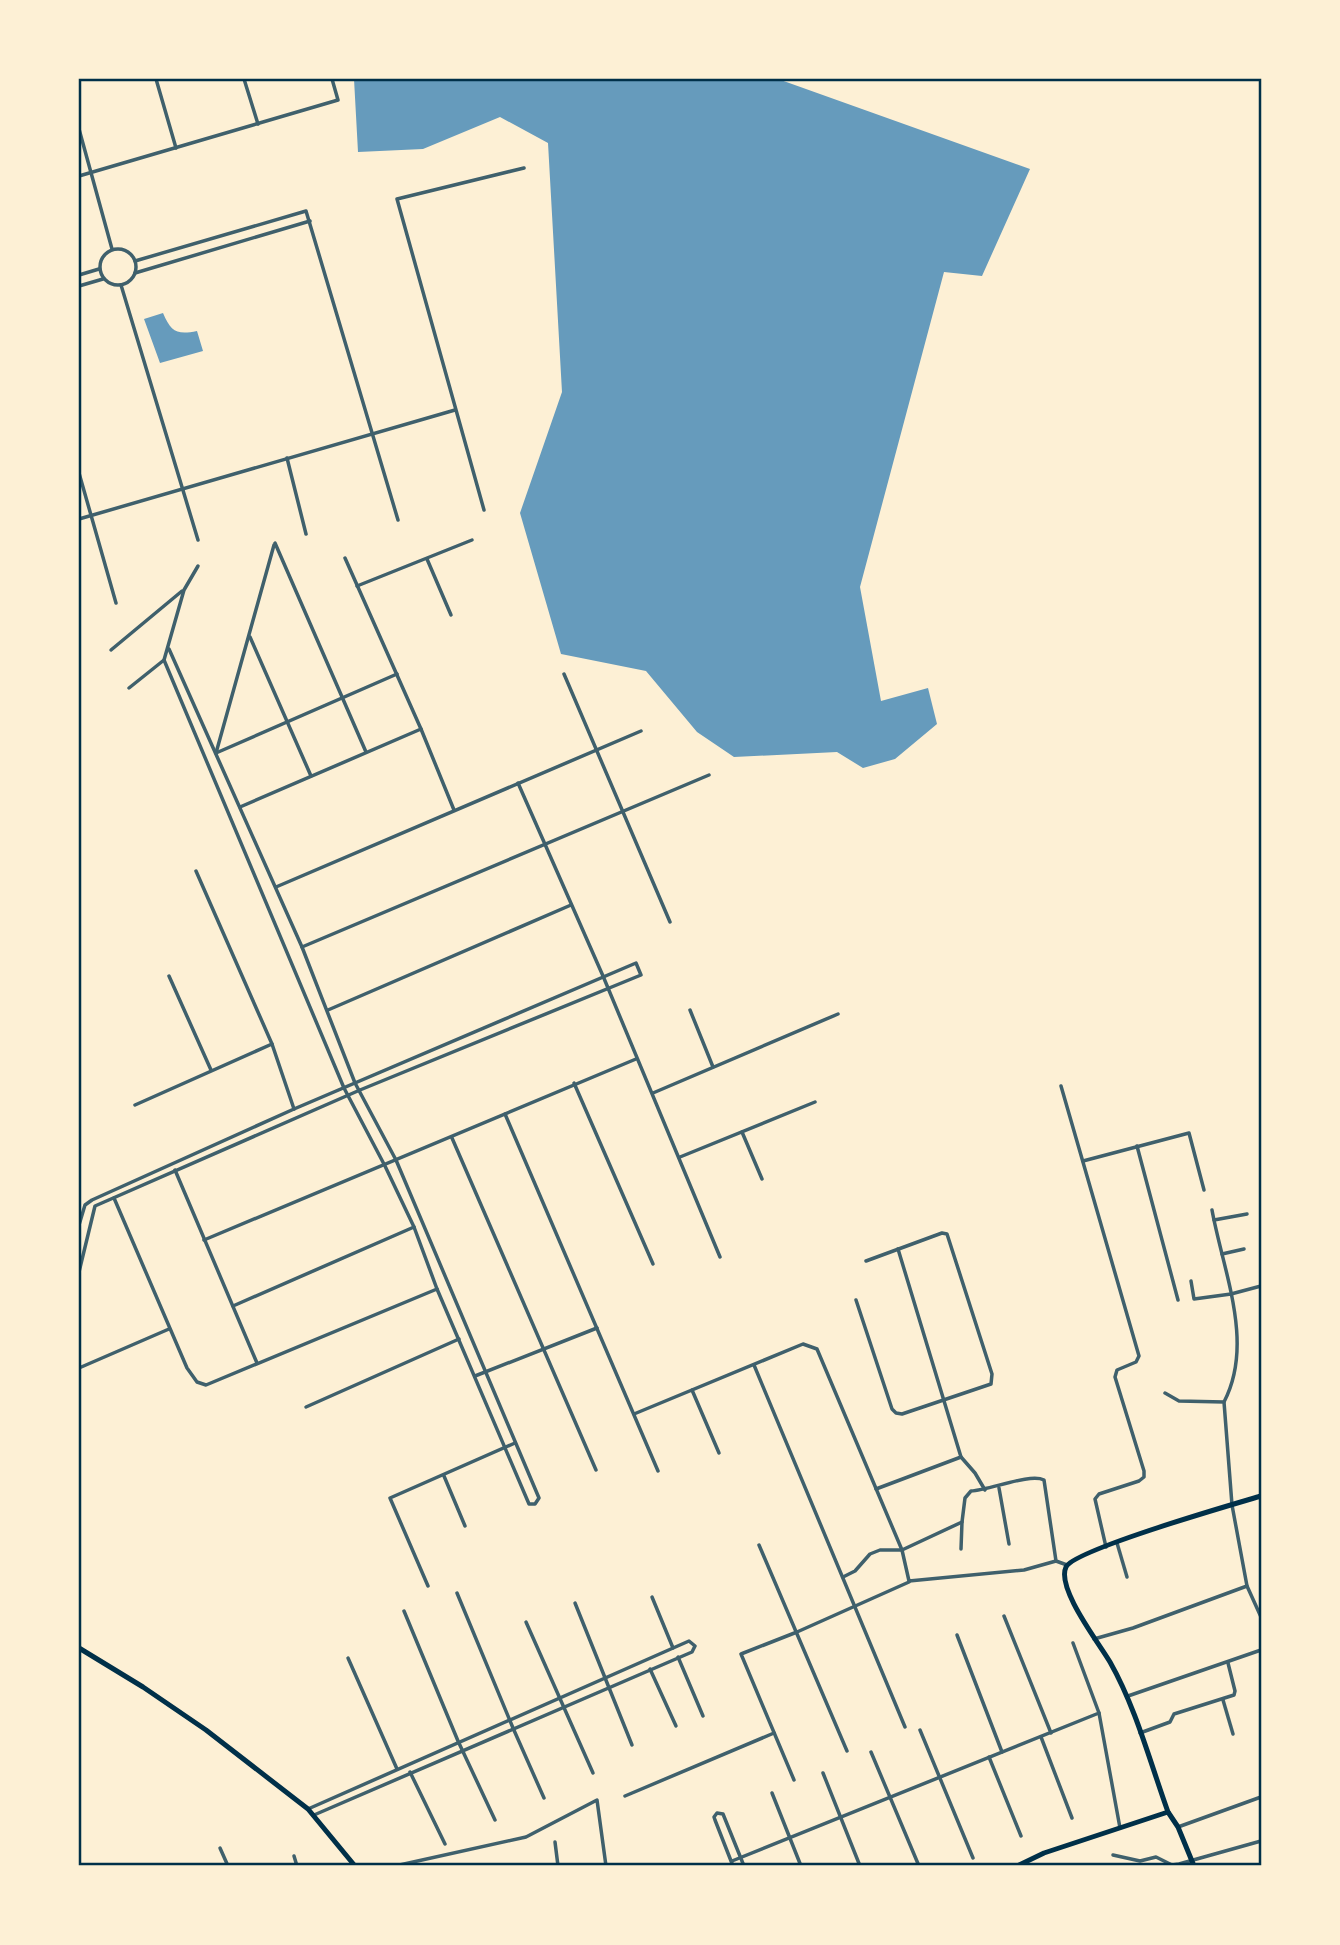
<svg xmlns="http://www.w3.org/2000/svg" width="1340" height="1945" font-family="Manrope,sans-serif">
<rect width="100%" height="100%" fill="#fdf0d5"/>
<g fill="#669bbc">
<polygon points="354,79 778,79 1030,169 982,276 944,272 860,587 881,701 928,688 937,724 895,759 863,768 837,752 734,757 697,732 646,671 561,654 520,513 562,392 548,143 500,117 423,149 358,152"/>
<path d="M163,313C171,332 177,335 197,331L203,351L160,363L144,319Z"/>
</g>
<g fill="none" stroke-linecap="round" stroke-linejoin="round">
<g stroke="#3f606c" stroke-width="3.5">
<polyline points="156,79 176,148"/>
<polyline points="244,79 258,124"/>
<polyline points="79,129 112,249"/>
<polyline points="79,176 338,100 332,79"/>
<circle cx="118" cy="267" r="18"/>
<polyline points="135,261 306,211 398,520"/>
<polyline points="135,273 310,221"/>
<polyline points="79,275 99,269"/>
<polyline points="121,285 198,540"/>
<polyline points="79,286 103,279"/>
<polyline points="287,458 306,534"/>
<polyline points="79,473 116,603"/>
<polyline points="484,510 397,199 524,168"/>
<polyline points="79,519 455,410"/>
<polyline points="275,543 366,752"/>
<polyline points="345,558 421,729 454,810"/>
<polyline points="427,559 451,615"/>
<polyline points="357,586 472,540"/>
<polyline points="250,637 311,776"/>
<polyline points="111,650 182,591"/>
<polyline points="164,660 184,590 198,566"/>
<polyline points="564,674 670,922"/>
<polyline points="129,688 164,660 344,1088 385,1166 414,1227 437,1289 529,1504 535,1504 539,1498 396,1160 355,1083 302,947 169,649"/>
<polyline points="216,753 274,545"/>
<polyline points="216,753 397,674"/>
<polyline points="518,783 603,976 720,1257"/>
<polyline points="240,807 421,729"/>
<polyline points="196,871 272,1044 294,1109"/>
<polyline points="276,887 641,731"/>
<polyline points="302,947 709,775"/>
<polyline points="169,976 211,1070"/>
<polyline points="328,1010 571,905"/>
<polyline points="690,1010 713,1067"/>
<polyline points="574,1083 653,1264"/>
<polyline points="1061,1086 1139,1356 1136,1362 1117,1370 1115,1377 1144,1471 1144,1477 1139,1481 1099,1494 1095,1499 1106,1547"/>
<polyline points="653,1093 838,1014"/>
<polyline points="135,1105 272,1044"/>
<polyline points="505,1114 658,1471"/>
<polyline points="742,1132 762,1179"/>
<polyline points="452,1138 596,1470"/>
<polyline points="1137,1146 1178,1300"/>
<polyline points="680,1157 815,1102"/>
<polyline points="1083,1161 1189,1133 1204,1190"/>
<polyline points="175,1170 257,1363"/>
<polyline points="114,1198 187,1368 197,1382 206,1385 437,1289"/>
<path d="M1212,1210C1223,1271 1255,1343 1224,1402"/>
<polyline points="1214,1220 1247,1214"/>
<polyline points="79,1225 85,1205 92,1200 294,1109 636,963 641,975 360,1090 95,1206 79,1272"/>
<polyline points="204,1240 636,1059"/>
<polyline points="1222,1254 1244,1249"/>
<polyline points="1191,1281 1194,1299 1231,1294 1261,1286"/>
<polyline points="856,1300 892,1409 896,1413 902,1414 991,1384 992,1374 947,1234 942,1233 866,1261"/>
<polyline points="233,1306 414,1227"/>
<polyline points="754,1365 905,1727"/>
<polyline points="79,1368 169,1329"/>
<polyline points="475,1376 597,1328"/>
<polyline points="692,1390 719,1453"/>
<polyline points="1165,1393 1179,1401 1224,1402 1232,1505 1247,1586 1261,1617"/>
<polyline points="306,1407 459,1339"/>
<polyline points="634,1414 803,1344 817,1349 902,1550 909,1581 1024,1570 1056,1561"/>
<polyline points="961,1457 975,1473 985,1490"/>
<polyline points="444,1476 465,1526"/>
<polyline points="999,1488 1009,1544"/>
<polyline points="876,1489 961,1457 898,1249"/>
<polyline points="1117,1543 1127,1577"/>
<polyline points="759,1545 847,1751"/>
<polyline points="961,1549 962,1522"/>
<path d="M843,1577L855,1571L870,1554L880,1550H902L962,1522L965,1498L971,1491C990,1490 1030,1473 1044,1480L1056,1561L1067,1565"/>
<polyline points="428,1586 390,1498 515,1443"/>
<polyline points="457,1593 513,1728 544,1798"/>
<polyline points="652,1597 673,1648"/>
<polyline points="575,1603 632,1745"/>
<polyline points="404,1611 458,1741 495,1820"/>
<polyline points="1004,1616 1051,1733"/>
<polyline points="526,1622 593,1773"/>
<polyline points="957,1635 1002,1752"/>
<polyline points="1094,1639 1133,1628 1247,1586"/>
<polyline points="678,1657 703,1716"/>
<polyline points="348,1658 397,1769"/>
<polyline points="650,1669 676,1726"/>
<polyline points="1128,1696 1261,1650"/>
<polyline points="1223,1700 1233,1734"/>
<polyline points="1099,1713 1120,1828"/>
<polyline points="920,1730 973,1858"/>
<polyline points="1140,1733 1170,1722 1174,1714 1234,1695 1235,1691 1228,1663"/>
<polyline points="1041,1737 1072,1818"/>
<polyline points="871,1752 919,1866"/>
<polyline points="989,1757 1021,1836"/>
<polyline points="410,1772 445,1844"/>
<polyline points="823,1773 860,1866"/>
<polyline points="794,1780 741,1654 797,1632 909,1582"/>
<polyline points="772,1793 801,1866"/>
<polyline points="625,1796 774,1733"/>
<polyline points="308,1809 689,1641 695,1646 692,1652 314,1815"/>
<polyline points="1178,1827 1261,1797"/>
<polyline points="555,1842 558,1866"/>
<polyline points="220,1848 228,1866"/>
<polyline points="1113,1855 1140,1861 1156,1857 1172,1865 1179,1864 1261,1841"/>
<polyline points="294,1856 297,1866"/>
<polyline points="732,1861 1099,1713 1073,1643"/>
<polyline points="533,1865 533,1866"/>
<polyline points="395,1866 526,1837 597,1800 606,1866"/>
<polyline points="733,1866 715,1820 714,1817 717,1813 723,1814 744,1866"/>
</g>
<g stroke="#003049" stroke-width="5">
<polyline points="79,1648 143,1687 206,1730 308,1809 355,1866"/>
<polyline points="1017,1866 1044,1853 1168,1812"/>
<path d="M1194,1866L1178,1827L1168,1812C1150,1762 1136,1708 1110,1662C1099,1643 1056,1588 1066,1567C1074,1550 1234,1504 1261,1496"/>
</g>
</g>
<rect width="1340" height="1945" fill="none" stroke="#fdf0d5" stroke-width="161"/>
<rect x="80" y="80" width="1180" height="1784" fill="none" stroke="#003049" stroke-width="2.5"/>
</svg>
